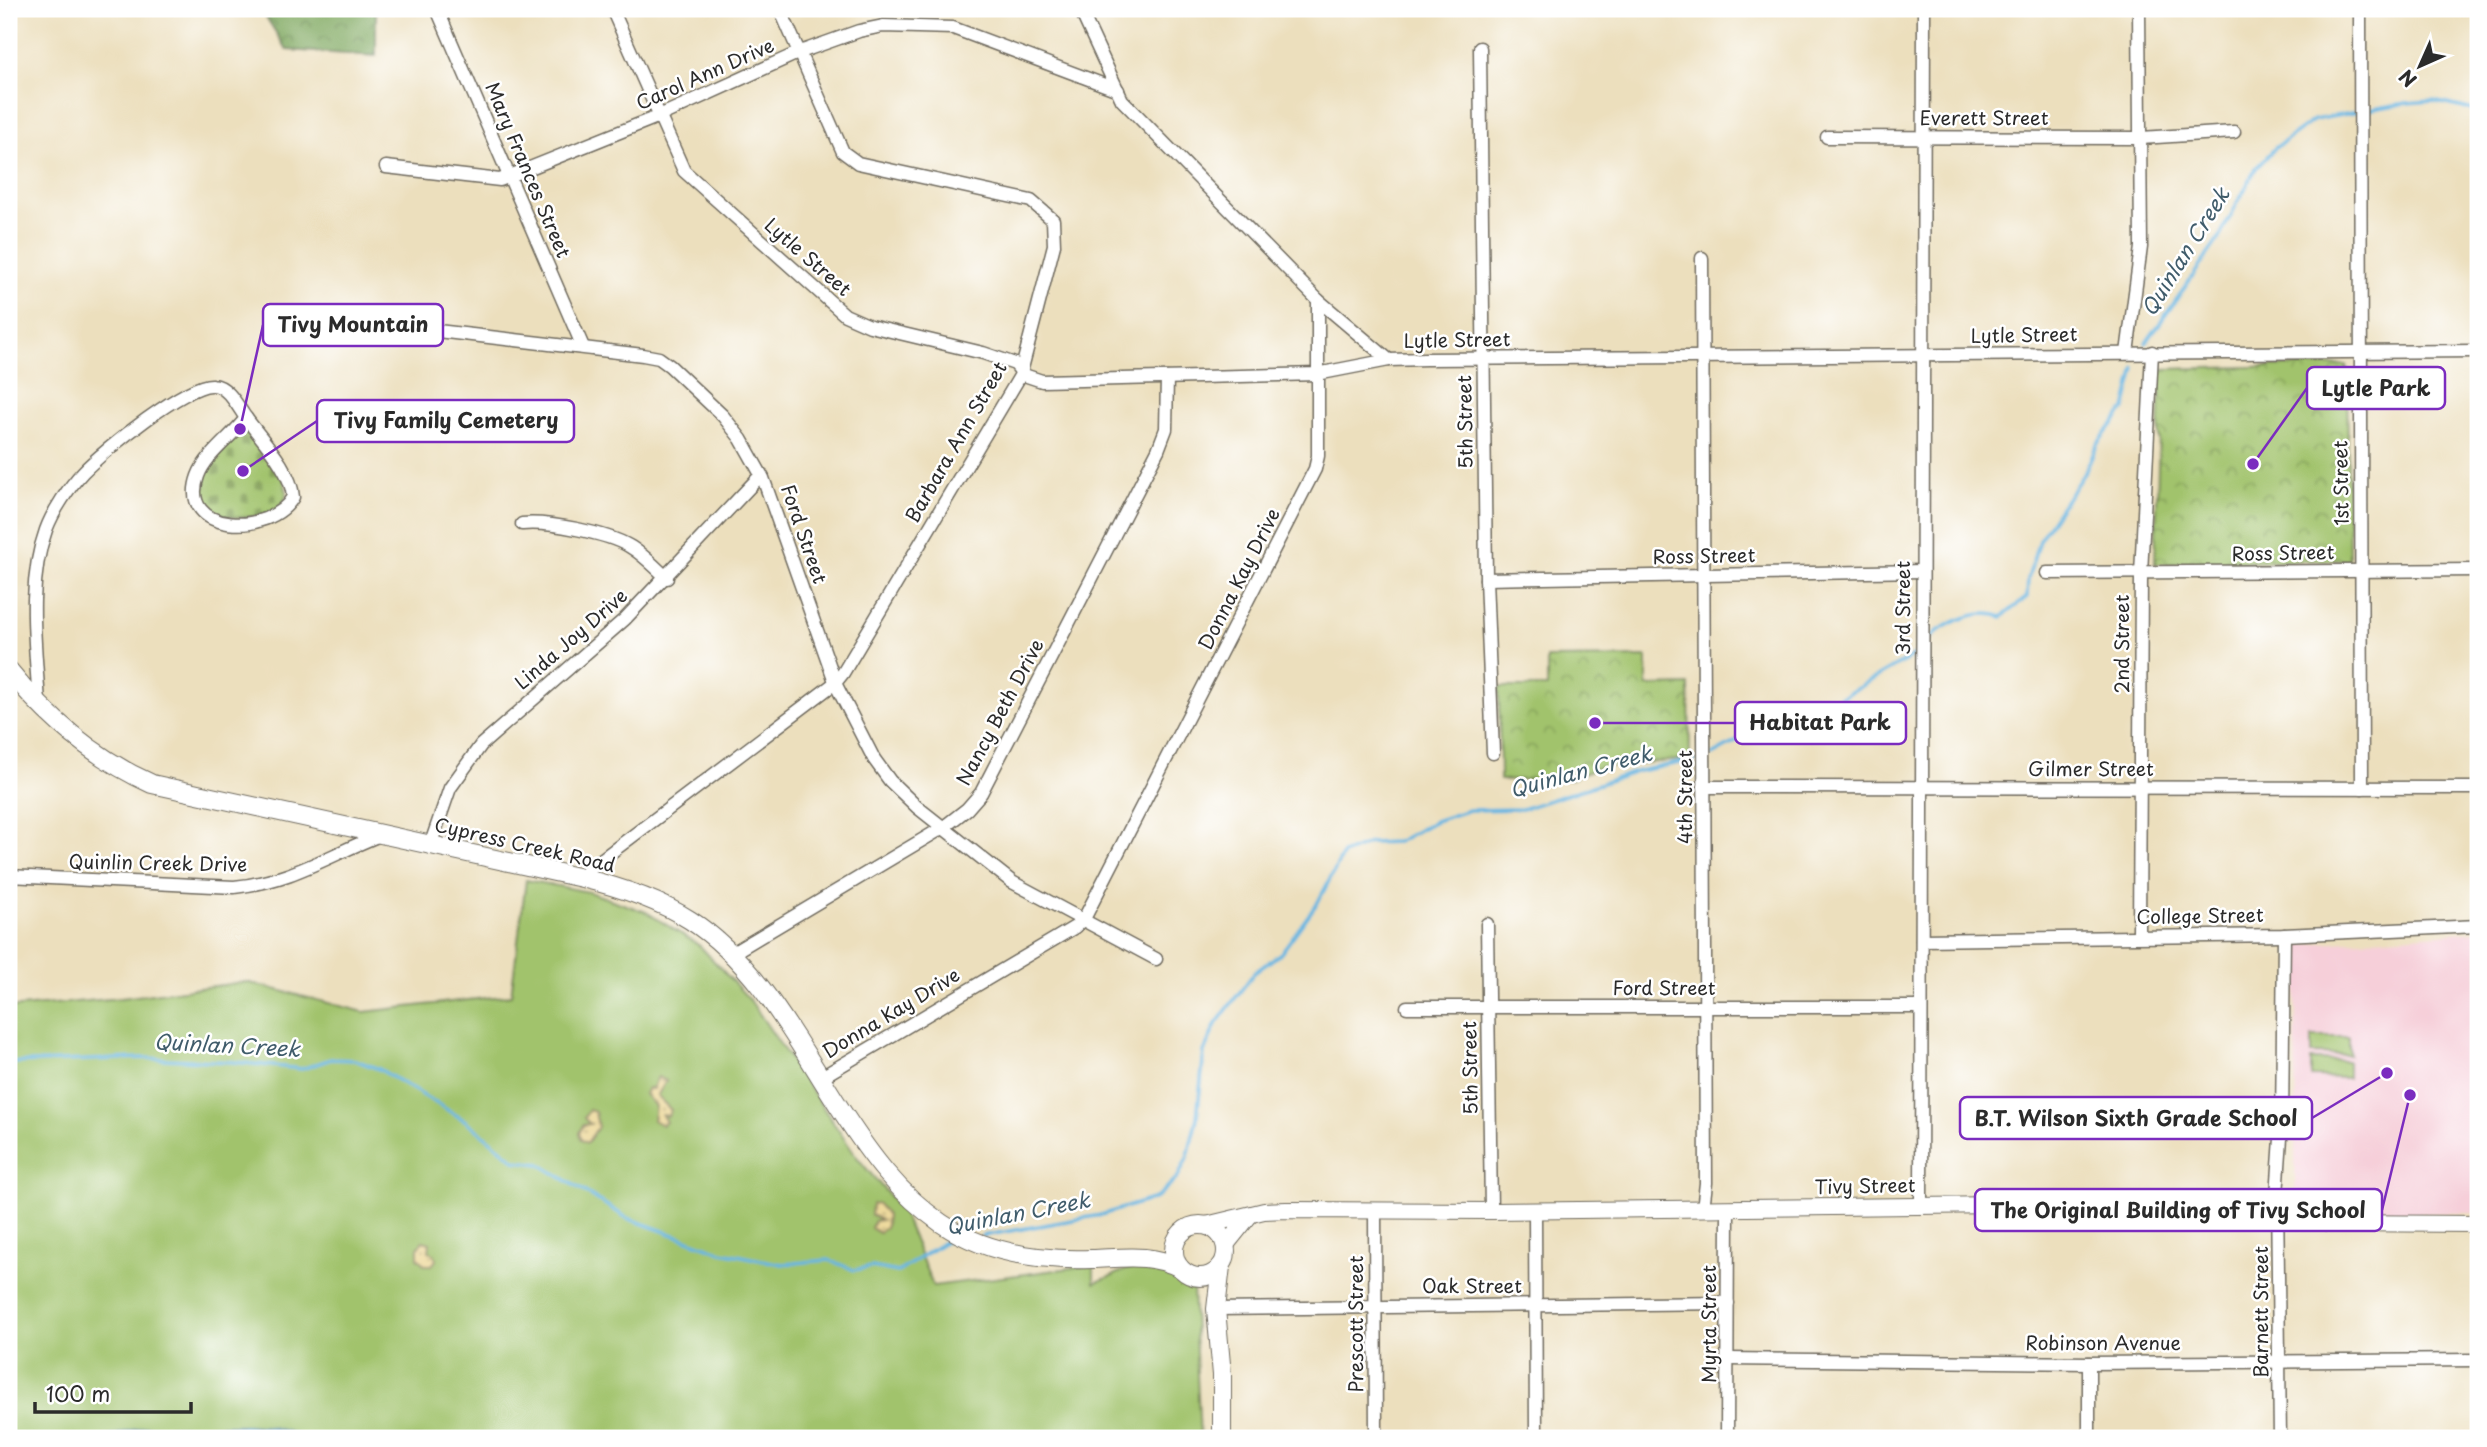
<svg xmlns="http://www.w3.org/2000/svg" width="2487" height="1447" font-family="'Playpen Sans',sans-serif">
<defs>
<pattern id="forest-crowns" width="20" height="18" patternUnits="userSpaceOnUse" patternTransform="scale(1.75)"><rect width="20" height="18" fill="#80a960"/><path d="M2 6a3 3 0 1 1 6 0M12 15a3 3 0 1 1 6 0" fill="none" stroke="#698a4f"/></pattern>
<pattern id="sand-dots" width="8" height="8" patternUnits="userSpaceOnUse" patternTransform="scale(1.75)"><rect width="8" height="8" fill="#eeda9e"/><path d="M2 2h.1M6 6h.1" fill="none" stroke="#cb8" stroke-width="1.8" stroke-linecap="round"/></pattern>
<pattern id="cemetery-stones" width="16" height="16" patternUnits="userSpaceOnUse" patternTransform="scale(1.75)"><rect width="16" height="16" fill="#a1c36c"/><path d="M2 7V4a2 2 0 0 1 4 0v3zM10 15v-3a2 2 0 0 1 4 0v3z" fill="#839f59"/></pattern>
<pattern id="park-crowns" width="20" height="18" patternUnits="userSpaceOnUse" patternTransform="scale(1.75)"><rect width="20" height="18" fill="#a1c36c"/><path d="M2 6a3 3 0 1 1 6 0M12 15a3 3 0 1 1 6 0" fill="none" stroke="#839f59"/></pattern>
<pattern id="water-rules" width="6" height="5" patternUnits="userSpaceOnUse" patternTransform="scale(1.75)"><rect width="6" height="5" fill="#68b6e2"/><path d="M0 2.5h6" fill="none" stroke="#5694b7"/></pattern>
</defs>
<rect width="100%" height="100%" fill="#fff"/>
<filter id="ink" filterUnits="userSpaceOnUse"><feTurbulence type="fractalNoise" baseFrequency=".0143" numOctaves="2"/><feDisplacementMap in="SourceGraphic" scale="14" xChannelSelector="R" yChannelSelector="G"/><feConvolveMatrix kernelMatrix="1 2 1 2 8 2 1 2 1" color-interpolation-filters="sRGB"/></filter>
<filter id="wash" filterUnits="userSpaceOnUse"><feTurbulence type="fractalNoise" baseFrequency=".00686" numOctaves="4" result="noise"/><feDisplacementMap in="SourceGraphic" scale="28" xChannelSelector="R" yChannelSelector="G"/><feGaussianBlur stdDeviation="1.57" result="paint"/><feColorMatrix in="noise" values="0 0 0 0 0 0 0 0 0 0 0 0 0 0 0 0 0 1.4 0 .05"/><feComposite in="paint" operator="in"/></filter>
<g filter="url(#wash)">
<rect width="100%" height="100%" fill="#ecdfbd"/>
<polygon fill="#f6cfd9" points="2478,931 2478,1213 2337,1213 2321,1211 2295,1202 2296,945"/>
<g fill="#a1c36c" stroke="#66774c" stroke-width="2">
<path d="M526,880L589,892L646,912L700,946L750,1000L856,1156L902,1211L933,1286L1094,1265V1283C1148,1261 1143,1258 1193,1289L1200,1438H9V1008L121,998L246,982L364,1012L511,995Z"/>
<polygon points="2312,1037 2349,1037 2349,1055 2312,1054"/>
<polygon points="2311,1060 2348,1061 2348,1078 2311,1077"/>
</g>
<polygon fill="url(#forest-crowns)" stroke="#566a46" stroke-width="2" points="261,9 376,9 376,56 287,50"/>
<g fill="url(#sand-dots)" stroke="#8c8264" stroke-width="2">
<polygon points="658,1077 666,1081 657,1096 671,1110 668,1116 662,1115 666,1122 662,1125 653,1120 655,1106 645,1094 648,1088 652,1089"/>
<polygon points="589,1110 595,1112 598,1127 587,1143 581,1140 579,1133 583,1125 590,1124 584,1118"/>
<polygon points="877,1203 887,1215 886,1226 879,1233 871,1228 874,1221 881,1220 871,1215 872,1204"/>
<polygon points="423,1241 430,1243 429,1251 434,1254 436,1260 432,1265 425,1265 418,1258 418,1247"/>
</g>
<path fill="url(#cemetery-stones)" stroke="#66774c" stroke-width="2" d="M246,424C260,443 282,465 286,489C291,517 237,522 220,514C213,511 208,505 204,500C197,468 226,446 246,424Z"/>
<g fill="url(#park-crowns)" stroke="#66774c" stroke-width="2">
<polygon points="2347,365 2349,560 2155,564 2161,369"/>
<polygon points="1647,657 1647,686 1689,685 1690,759 1600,767 1571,779 1500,780 1499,687 1547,687 1547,658"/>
</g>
<polygon fill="url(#water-rules)" stroke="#4a7086" stroke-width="2" points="244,1425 271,1427 310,1438 104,1438 144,1427"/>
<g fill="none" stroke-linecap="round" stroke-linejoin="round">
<g stroke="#68b6e2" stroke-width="3.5">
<polyline points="2146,343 2218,240 2256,168 2275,148 2314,120 2406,103 2433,101 2478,111"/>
<path d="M1929,639C1945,622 1980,608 2002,617L2027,597L2028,579L2039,540L2086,470L2098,443L2125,409L2135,368"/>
<polyline points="1712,755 1798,707 1816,707 1844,696 1915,655"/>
<polyline points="9,1063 142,1058 234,1062 302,1069 331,1059 355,1060 379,1069 466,1121 516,1161 540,1164 627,1218 722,1252 782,1264 829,1260 854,1270 872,1267 898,1272 944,1242 957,1240"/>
<polyline points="982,1236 1101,1215 1156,1198 1178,1177 1188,1156 1197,1118 1204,1052 1216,1024 1254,973 1281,953 1318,902 1343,854 1370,843 1397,842 1435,821 1469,810 1522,809 1639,771 1695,760"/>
</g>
</g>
</g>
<g filter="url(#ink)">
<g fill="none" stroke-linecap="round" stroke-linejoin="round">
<defs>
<g id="minor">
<polyline points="437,9 583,347"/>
<polyline points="612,9 684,171 845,315 870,326 983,353 1015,364 1024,375 1042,381 1317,374 1389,360 1426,359 2478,351"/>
<polyline points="2360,9 2362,788"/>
<polyline points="1480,48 1486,579 1493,753"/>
<polyline points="1827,137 2141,138 2234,132"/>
<polyline points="386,167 500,180 657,117 800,52 859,31 883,26 953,28 1118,90"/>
<polyline points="1702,258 1706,1183 1703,1209"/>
<polyline points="1318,300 1389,360"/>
<polyline points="386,325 643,355 659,358 670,366 723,416 741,439 763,478 837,687 874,759 890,781 917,807 1012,882 1156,959"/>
<polyline points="2127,353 2141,247 2139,9"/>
<path d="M246,418C262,440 291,469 293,497C270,537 177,534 198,476C206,454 232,437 246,418Z"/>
<path d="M522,524C547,521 607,533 629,546C643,554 655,567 667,578"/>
<polyline points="2047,573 2478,570"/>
<polyline points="1486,579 1922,571"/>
<path d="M39,704C36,647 26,585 46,530C53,511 69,487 83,472C102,452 188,382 213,385C228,386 238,407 246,418"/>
<polyline points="1704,787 2478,788"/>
<polyline points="430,846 450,788 481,745 625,619 761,475"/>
<path d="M9,876L234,887C292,881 327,856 380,835"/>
<polyline points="582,878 589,869 835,683 843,673 1020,376 1054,245 1053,220 1031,201 858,163 843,152 780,9"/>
<polyline points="1487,924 1491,1211"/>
<polyline points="2139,936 2141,574 2152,352"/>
<polyline points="1922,940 2284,935 2478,926"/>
<polyline points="731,954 944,827 967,809 981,793 1158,450 1166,429 1167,378"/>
<polyline points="1407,1007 1921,1007"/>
<polyline points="820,1078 1075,927 1085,917 1315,469 1318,456 1318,300 1122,100 1080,9"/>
<polyline points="1921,1207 1924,9"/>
<polyline points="1375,1210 1376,1438"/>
<polyline points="1535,1210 1536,1438"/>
<polyline points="1216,1309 1728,1303"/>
<polyline points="1728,1359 2089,1363 2478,1360"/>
<polyline points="2089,1363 2089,1438"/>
<polyline points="1727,1438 1728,1209"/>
<polyline points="2280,1438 2277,1195 2282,1124 2284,935"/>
</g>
<g id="tertiary">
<polyline points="1202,1226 1264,1211 1286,1210 1491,1211 2259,1202 2329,1223 2478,1224"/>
<polyline points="1225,1246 1250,1215"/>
</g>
<g id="secondary">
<path d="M9,670C49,720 94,758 152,784L582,878C619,887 657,899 690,920C759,964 799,1046 843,1113C871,1156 898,1193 941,1223C985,1253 1040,1261 1092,1259C1123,1258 1152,1253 1180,1268"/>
<circle cx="1200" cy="1251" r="26"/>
<polyline points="1221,1266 1216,1309 1222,1375 1222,1438"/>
</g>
</defs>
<use href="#minor" stroke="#6f6a5e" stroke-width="15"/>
<use href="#tertiary" stroke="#6f6a5e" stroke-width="18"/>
<use href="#secondary" stroke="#6f6a5e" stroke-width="20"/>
<use href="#minor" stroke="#fff" stroke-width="12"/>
<use href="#tertiary" stroke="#fff" stroke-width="16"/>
<use href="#secondary" stroke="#fff" stroke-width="18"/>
</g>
</g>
<g text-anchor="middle" stroke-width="5" stroke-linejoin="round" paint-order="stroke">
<g font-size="19" fill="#2b2b2b" stroke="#fff">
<text transform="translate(705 74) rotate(-24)" y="7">Carol Ann Drive</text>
<text x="1984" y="125">Everett Street</text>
<text transform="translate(528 170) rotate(67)" y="7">Mary Frances Street</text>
<text transform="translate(808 257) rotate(41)" y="7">Lytle Street</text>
<text transform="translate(2024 335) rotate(-1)" y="7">Lytle Street</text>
<text transform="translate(1457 340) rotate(-1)" y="7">Lytle Street</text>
<text transform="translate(1465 422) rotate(-91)" y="7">5th Street</text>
<text transform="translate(956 442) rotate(-60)" y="7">Barbara Ann Street</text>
<text transform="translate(2341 483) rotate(-91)" y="7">1st Street</text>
<text transform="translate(804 534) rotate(71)" y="7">Ford Street</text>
<text transform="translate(2283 553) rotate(-1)" y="7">Ross Street</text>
<text transform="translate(1704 556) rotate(-1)" y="7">Ross Street</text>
<text transform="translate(1239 579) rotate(-63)" y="7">Donna Kay Drive</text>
<text transform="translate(1903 608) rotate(-90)" y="7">3rd Street</text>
<text transform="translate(571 639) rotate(-41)" y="7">Linda Joy Drive</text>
<text transform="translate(2122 644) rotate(-90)" y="7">2nd Street</text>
<text transform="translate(1000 712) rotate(-62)" y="7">Nancy Beth Drive</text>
<text x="2091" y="776">Gilmer Street</text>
<text transform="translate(1685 797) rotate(-90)" y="7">4th Street</text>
<text transform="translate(525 845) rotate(13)" y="7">Cypress Creek Road</text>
<text transform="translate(158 863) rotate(1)" y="7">Quinlin Creek Drive</text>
<text transform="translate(2200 916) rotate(-1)" y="7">College Street</text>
<text x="1664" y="995">Ford Street</text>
<text transform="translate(891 1013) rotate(-31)" y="7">Donna Kay Drive</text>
<text transform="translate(1470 1068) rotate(-91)" y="7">5th Street</text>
<text transform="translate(1865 1186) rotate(-1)" y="7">Tivy Street</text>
<text x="1472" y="1293">Oak Street</text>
<text transform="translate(2261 1312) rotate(-90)" y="7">Barnett Street</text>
<text transform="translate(1356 1324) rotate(-90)" y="7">Prescott Street</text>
<text transform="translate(1709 1324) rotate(-90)" y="7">Myrta Street</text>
<text x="2103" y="1350">Robinson Avenue</text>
</g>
<g font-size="21" font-style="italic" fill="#405c6b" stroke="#fff">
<text transform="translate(2186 252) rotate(-58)" y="7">Quinlan Creek</text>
<text transform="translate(1581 772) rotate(-15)" y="7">Quinlan Creek</text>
<text transform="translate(227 1046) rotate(3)" y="7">Quinlan Creek</text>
<text transform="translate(1018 1214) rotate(-11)" y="7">Quinlan Creek</text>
</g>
</g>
<path fill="none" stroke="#7b2cbf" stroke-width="2.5" d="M240 429L263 325M2253 464L2307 388M243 471L317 421M1595 723L1735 723M2387 1073L2312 1118M2410 1095L2382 1210"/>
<g fill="#7b2cbf" stroke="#fff" stroke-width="2.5">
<circle cx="240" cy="429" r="7"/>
<circle cx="2253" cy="464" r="7"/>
<circle cx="243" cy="471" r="7"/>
<circle cx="1595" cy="723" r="7"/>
<circle cx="2387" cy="1073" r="7"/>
<circle cx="2410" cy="1095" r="7"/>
</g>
<g fill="#fff" stroke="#7b2cbf" stroke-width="2.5">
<rect x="263" y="304" width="180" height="42" rx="7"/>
<rect x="2307" y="367" width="138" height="42" rx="7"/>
<rect x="317" y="400" width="257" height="42" rx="7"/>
<rect x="1735" y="702" width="171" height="42" rx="7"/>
<rect x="1960" y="1097" width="352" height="42" rx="7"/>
<rect x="1975" y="1189" width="407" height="42" rx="7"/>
</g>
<g font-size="21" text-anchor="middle" font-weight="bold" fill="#2b2b2b">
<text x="353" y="332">Tivy Mountain</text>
<text x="2376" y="396">Lytle Park</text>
<text x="446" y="428">Tivy Family Cemetery</text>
<text x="1820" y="730">Habitat Park</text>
<text x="2136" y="1126">B.T. Wilson Sixth Grade School</text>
<text x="2178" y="1218">The Original Building of Tivy School</text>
</g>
<rect width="2487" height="1447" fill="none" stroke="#fff" stroke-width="35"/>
<g transform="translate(2420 66) rotate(225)" stroke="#ffffff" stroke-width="5" paint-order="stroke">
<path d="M0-5L12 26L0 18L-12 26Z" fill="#2b2b2b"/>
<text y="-10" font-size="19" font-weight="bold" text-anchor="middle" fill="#2b2b2b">N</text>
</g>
<path d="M35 1402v10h156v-10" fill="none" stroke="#2b2b2b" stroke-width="3.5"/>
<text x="46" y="1402" font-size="21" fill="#2b2b2b" stroke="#ffffff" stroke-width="5" paint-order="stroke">100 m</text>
</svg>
